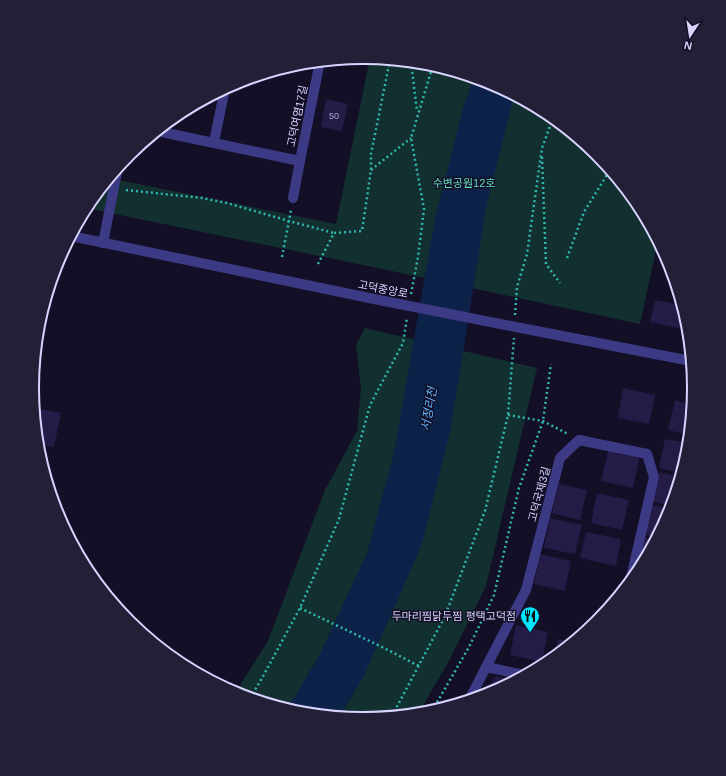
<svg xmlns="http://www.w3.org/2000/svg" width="726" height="776" font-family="Helvetica,'Noto Sans KR',sans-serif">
<rect width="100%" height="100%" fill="#130f26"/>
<g fill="#12302f">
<polygon points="370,58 428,63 490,82 547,113 597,154 638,204 658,241 640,324 368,266 86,208 88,204 109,178 336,224"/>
<polygon points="365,328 537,368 486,586 449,661 418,714 363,719 298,713 235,693 268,641 325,490 357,431 361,388 356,345"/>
</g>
<polygon fill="#0c2248" points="474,77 490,82 514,95 487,203 451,427 421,547 374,653 363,678 339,717 298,713 287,709 319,656 367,553 394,453 435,218 463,109"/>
<g fill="#241b47">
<polygon points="326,99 348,104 342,131 321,127"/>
<polygon points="655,300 682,305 688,324 688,330 650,322"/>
<polygon points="623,388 655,395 649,424 618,418"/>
<polygon points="675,400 692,405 689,435 668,430"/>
<polygon points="34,408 61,413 54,447 37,444"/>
<polygon points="665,439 689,443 688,453 682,473 659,468"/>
<polygon points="608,451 639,458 633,488 601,481"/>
<polygon points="659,472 680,477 671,506 653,502"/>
<polygon points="559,484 587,490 580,520 552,513"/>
<polygon points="597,493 629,500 622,530 591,523"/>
<polygon points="652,505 671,509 669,515 657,537 646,535"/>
<polygon points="550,518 582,525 575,554 544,548"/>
<polygon points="586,532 621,539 616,566 580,558"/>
<polygon points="645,538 655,540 640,568 639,567"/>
<polygon points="540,554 571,561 565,591 534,584"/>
<polygon points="516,625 548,632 542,662 510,655"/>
<polygon points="558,639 573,642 553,658"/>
<polygon points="496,676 514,681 489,694 483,696"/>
</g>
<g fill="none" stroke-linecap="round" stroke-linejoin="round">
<g stroke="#2fb8b0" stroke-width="2.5" stroke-dasharray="2 3" stroke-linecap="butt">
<polyline points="411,62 417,111"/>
<polyline points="542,157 546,264 560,283"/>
<polyline points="371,170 411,138"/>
<polyline points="126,190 202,198 227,203 289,221 334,233"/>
<polyline points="282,257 291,210"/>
<polyline points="567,258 584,212 610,170"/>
<polyline points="318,264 334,233 362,231 371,170 371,154 390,60"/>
<polyline points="411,294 418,257 424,209 411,138 433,65"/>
<polyline points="515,315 517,287 527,254 542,148 553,118"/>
<polyline points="508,415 543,421 568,434"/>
<polyline points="300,608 380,646 419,666"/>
<polyline points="250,698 261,680 300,608 339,519 370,405 403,343 407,318"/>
<polyline points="432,711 469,647 494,595 519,488 543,421 551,364"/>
<polyline points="392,716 445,616 485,511 508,415 514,338"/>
</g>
<g stroke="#3d3a85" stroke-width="10">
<polyline points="157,131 300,161"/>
<polyline points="214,142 225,88"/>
<polyline points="293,198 300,161 320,61"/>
<polyline points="103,243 118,167"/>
<polyline points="486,667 525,675"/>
<polyline points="469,700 526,590 560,458 579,440 647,454 654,477 630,582"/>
</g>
<g stroke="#3d3a85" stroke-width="10">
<polyline points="71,236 379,300"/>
<polyline points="521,328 691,361"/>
</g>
<polyline stroke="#3d3a85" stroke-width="10" points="379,300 521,328"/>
</g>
<defs>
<symbol id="restaurant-pin" viewBox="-11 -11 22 30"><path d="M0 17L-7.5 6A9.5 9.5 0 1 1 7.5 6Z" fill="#00e5ff" stroke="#130f26"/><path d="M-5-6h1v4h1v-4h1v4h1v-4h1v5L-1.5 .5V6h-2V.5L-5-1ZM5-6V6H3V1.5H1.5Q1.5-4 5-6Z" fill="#111"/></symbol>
</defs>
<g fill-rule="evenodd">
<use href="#restaurant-pin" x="519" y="605" width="22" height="30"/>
</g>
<g text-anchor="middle" stroke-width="3" stroke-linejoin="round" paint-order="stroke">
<g font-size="9" fill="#aca6d1">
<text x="334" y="119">50</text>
</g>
<g font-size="11" fill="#d9d4ff" stroke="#130f26">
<text transform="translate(297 116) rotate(-78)" y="4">고덕여염17길</text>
<text transform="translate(383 289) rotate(11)" y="4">고덕중앙로</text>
<text transform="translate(539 494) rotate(-75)" y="4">고덕국제3길</text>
</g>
<g font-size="11" fill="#5fe0c0" stroke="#130f26">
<text x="464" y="187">수변공원12호</text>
</g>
<g font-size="11" fill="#d9d4ff" stroke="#130f26" text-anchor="end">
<text x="516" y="620">두마리찜닭두찜 평택고덕점</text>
</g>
<g font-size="12" font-style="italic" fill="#62b6ff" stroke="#130f26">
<text transform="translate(429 409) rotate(-80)" y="4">서정리천</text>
</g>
</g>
<path d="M0 0H726V776H0ZM39 388a324 324 0 1 1 648 0a324 324 0 1 1-648 0Z" fill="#231f37" fill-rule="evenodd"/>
<path fill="none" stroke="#d9d4ff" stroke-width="2" d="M39 388a324 324 0 1 1 648 0a324 324 0 1 1-648 0Z"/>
<g transform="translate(690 36) rotate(192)" stroke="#130f26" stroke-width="3" paint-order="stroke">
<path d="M0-3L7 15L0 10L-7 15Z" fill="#d9d4ff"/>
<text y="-6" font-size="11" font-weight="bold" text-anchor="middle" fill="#d9d4ff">N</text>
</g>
</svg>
